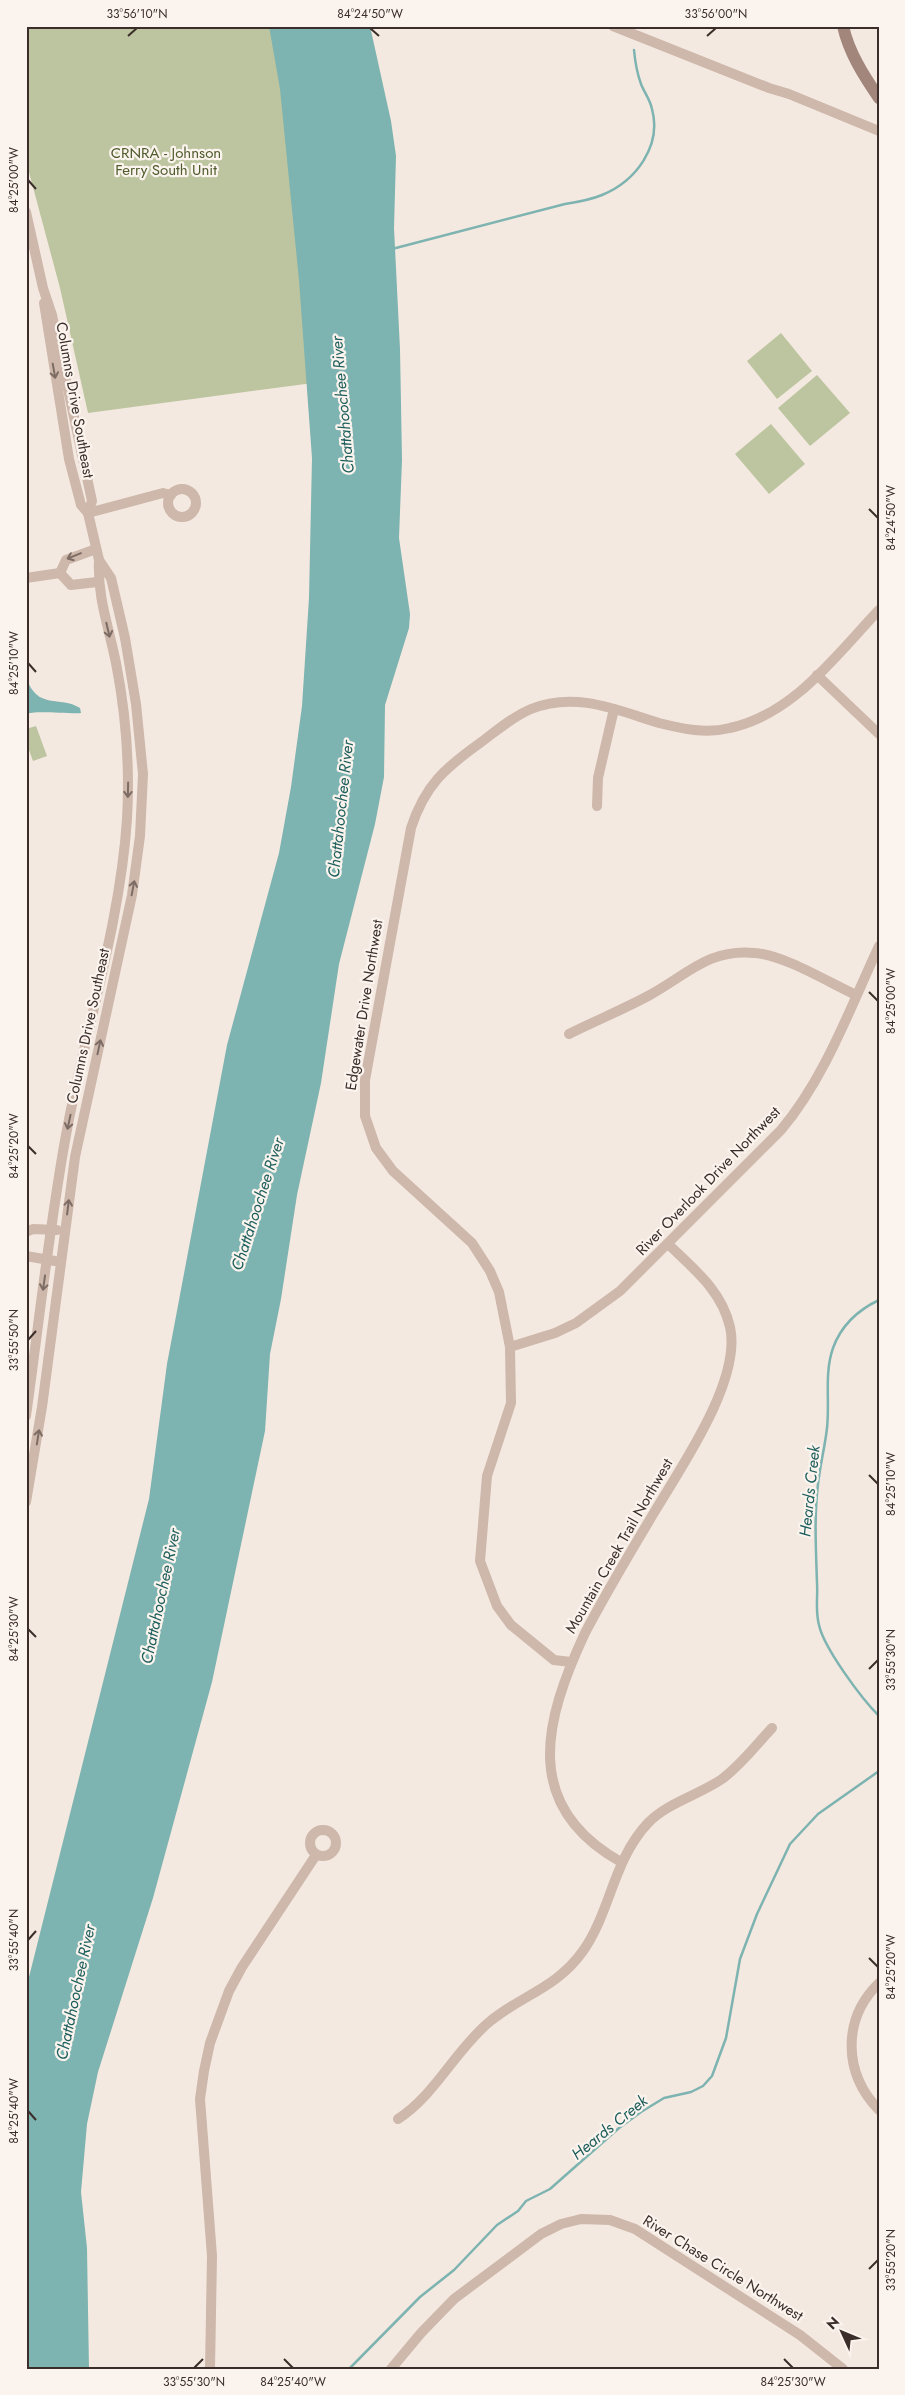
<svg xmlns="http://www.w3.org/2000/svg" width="905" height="2395" font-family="Jost,sans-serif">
<rect width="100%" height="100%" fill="#f4e9e0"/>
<g fill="#bcc59f">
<polygon points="26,26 285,26 313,383 88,413 60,288 26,161"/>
<polygon points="781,333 812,371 777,399 747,361"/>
<polygon points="817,375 850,413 810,446 778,408"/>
<polygon points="771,424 805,464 769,494 735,454"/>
<polygon points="36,726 47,756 33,761 26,742 26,729"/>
</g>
<g fill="#7db3b0">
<polygon points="269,26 370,26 391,121 396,156 394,228 400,349 402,460 399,538 410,614 409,628 385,705 384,777 375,824 339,964 321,1083 297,1195 281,1299 270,1354 265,1431 212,1682 153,1898 98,2072 87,2124 81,2192 87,2248 89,2369 26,2369 26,1989 149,1499 167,1364 227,1045 279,853 291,787 302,706 309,598 312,458 299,280 280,89"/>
<path d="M26,677C37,711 60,695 80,708L81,713C68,714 34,710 26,714Z"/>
</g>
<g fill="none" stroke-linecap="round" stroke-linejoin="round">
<g stroke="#7db3b0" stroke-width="2.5">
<polyline points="635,27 636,26"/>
<path d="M392,249L565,204C578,202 590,200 602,195C636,181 662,146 652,109C650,99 644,92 641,84C637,73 635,61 634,50"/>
<path d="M879,1300C858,1310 841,1326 833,1348C824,1374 830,1401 827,1428C825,1447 820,1465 818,1484C814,1518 816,1550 817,1583C818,1597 815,1610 819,1625C824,1648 861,1698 879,1716"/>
<polyline points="349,2369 420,2297 454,2270 497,2225 518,2211 526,2201 550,2189 619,2128 641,2112 664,2098 691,2092 703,2086 712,2076 726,2038 740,1959 757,1914 790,1844 818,1814 879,1771"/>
</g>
<g stroke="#ceb7ab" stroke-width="10">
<polyline points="613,26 769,88 789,94 879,131"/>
<polyline points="26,212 43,288 52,315 92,501 88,513 99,560"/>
<polyline points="44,303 69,459 81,505 88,513"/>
<circle cx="182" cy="503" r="14"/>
<polyline points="88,513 163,493 171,495"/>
<polyline points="96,549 66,560 60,573 71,585 97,582"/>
<polyline points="26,578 60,573"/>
<polyline points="817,675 879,734"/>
<polyline points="597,806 598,778 614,709"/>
<path d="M569,1034C595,1021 622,1010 648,996C686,976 708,948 755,953C784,955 828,982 856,995"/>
<polyline points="26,1232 33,1229 57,1230"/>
<polyline points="26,1256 55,1261"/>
<path d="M510,1347L555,1333L576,1323L620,1291L781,1130C825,1078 850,1008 879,946"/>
<path d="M26,1416C39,1323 49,1228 66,1135C85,1030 120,926 127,819C130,766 126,714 116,663C109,628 97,596 99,560L111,578L115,595L125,638L136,704L143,774L140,836L132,895L75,1157L42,1407L26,1502"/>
<path d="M571,1662L554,1660L511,1625L497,1606L480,1561L487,1476L511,1403L510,1347L499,1292L490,1271L472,1243L393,1171L376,1148L365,1116V1080L411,828C425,785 445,768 480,743C496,731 512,717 531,709C575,691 617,710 659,723C683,729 706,734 730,728C794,714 835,656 879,610"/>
<circle cx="323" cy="1843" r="13"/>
<path d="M621,1862C521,1806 544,1721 585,1633C607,1591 631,1551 655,1511C681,1467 742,1380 730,1327C722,1291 694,1269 668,1244"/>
<path d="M879,1983C842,2019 843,2073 879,2110"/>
<path d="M398,2119C435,2095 455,2051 488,2023C521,1995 556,1989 583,1951C611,1911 613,1860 648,1823C667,1803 699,1795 722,1779C741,1765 756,1745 772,1728"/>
<polyline points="210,2369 212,2256 200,2099 204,2071 210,2043 229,1991 242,1967 316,1855"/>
<polyline points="391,2369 421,2333 454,2299 541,2234 561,2224 581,2219 610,2220 635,2229 800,2335 843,2369"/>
</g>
<path stroke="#a2867c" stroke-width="12" d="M843,26C849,53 864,76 879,98"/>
</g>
<defs><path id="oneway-shaft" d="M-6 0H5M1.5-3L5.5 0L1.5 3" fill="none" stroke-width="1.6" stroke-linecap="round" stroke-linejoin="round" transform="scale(1.25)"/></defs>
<g stroke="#7d6c64">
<use href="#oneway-shaft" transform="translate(54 371) rotate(80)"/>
<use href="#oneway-shaft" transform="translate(74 556) rotate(158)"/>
<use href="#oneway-shaft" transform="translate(108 630) rotate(77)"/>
<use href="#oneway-shaft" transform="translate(128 790) rotate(91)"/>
<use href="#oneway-shaft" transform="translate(133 888) rotate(-79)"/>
<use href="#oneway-shaft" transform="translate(99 1047) rotate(-78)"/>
<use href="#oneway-shaft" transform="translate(69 1122) rotate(102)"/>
<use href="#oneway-shaft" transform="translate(68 1207) rotate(-83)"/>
<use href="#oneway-shaft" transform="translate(44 1283) rotate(98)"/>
<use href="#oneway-shaft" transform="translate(38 1437) rotate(-81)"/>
</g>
<path fill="none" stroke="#3b2e2a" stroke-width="2" d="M370,28L379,36M128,36L137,28M707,36L716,28M28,180L36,189M869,509L878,518M28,663L36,672M869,992L878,1001M28,1146L36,1154M28,1340L36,1331M869,1475L878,1484M28,1629L36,1637M869,1669L878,1660M28,1940L36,1931M869,1958L878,1967M28,2111L36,2120M869,2269L878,2260M284,2359L293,2368M784,2359L793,2368M194,2368L203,2359"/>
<g text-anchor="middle" stroke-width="4.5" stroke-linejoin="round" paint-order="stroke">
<g font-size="15" fill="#4e5b2c" stroke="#fbf3ed">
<text x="166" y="158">CRNRA - Johnson<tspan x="166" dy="17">Ferry South Unit</tspan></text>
</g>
<g font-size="15" fill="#3b2e2a" stroke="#fbf3ed">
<text transform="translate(75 400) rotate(80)" y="5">Columns Drive Southeast</text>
<text transform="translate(364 1005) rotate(-81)" y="5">Edgewater Drive Northwest</text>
<text transform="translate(88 1026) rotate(-78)" y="5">Columns Drive Southeast</text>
<text transform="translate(708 1181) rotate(-46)" y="5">River Overlook Drive Northwest</text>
<text transform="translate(619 1546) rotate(-60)" y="5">Mountain Creek Trail Northwest</text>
<text transform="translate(723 2268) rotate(32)" y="5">River Chase Circle Northwest</text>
</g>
<g font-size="16" font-style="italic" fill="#1d5f5d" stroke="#fbf3ed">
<text transform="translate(342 405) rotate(-95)" y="6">Chattahoochee River</text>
<text transform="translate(340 809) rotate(-84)" y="6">Chattahoochee River</text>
<text transform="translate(257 1204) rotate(-72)" y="6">Chattahoochee River</text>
<text transform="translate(809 1491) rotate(-84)" y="6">Heards Creek</text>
<text transform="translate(160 1596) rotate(-78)" y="6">Chattahoochee River</text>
<text transform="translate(75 1992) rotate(-78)" y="6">Chattahoochee River</text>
<text transform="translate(609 2127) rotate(-39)" y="6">Heards Creek</text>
</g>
</g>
<rect width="905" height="2395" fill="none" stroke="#fbf3ed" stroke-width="55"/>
<g transform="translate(842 2332) rotate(314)" stroke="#fbf3ed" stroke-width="4" paint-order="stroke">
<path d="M0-4L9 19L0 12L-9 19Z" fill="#3b2e2a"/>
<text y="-8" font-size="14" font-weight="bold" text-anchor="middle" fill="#3b2e2a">N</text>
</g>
<rect x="28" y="28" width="850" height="2340" fill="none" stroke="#3b2e2a" stroke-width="2"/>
<g font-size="12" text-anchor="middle" fill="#3b2e2a">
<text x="137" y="18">33°56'10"N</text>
<text x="370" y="18">84°24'50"W</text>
<text x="716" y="18">33°56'00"N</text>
<text transform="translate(14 180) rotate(-90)" y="4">84°25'00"W</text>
<text transform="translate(891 518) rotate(-90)" y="4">84°24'50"W</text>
<text transform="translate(14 663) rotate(-90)" y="4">84°25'10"W</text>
<text transform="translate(891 1001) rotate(-90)" y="4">84°25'00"W</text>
<text transform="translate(14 1146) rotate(-90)" y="4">84°25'20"W</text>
<text transform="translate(14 1340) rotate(-90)" y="4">33°55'50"N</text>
<text transform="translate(891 1484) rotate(-90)" y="4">84°25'10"W</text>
<text transform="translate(14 1629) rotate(-90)" y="4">84°25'30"W</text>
<text transform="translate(891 1660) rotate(-90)" y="4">33°55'30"N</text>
<text transform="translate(14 1940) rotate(-90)" y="4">33°55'40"N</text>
<text transform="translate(891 1967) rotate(-90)" y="4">84°25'20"W</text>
<text transform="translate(14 2111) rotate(-90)" y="4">84°25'40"W</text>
<text transform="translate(891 2260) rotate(-90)" y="4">33°55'20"N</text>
<text x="194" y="2386">33°55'30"N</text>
<text x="293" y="2386">84°25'40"W</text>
<text x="793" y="2386">84°25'30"W</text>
</g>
</svg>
